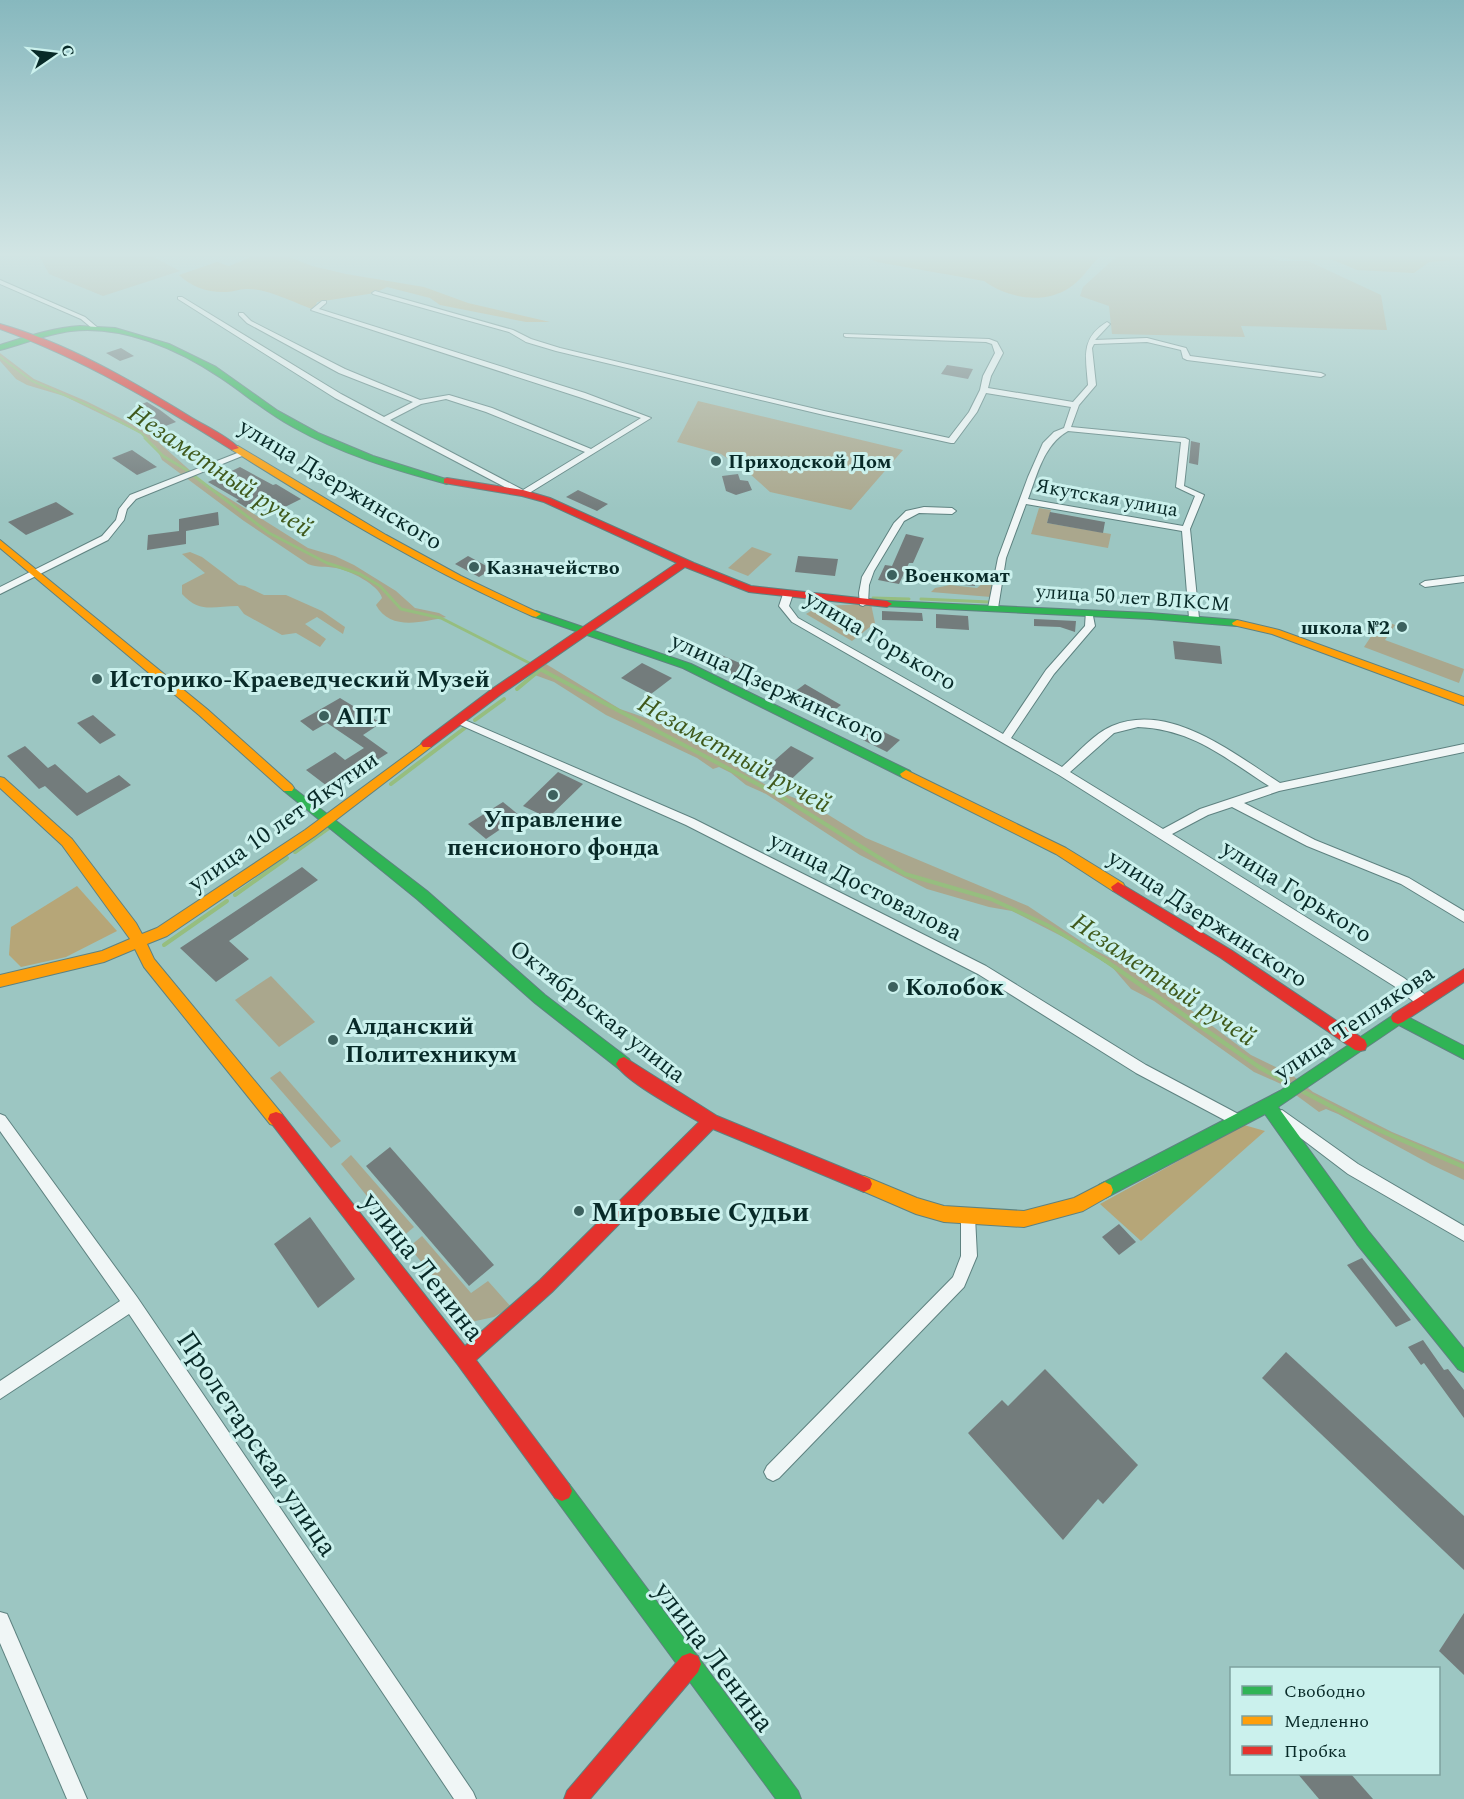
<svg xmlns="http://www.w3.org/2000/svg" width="1464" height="1799" font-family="Spectral,serif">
<rect width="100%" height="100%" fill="#9cc6c2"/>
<g fill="#aaa78d">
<polygon points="40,257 153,257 180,271 103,296 49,274"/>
<polygon points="1116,257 1268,257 1280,261 1308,261 1381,295 1387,330 1241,326 1245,337 1112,334 1109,306 1080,296 1083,287"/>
<path d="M0,353L34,379L86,401L146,431L203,482L308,548L335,556L354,565L396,591L415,608L439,613L446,617C422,622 390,631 376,605L382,598C379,585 349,570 336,568C325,566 318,568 308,564L244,521L162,460L156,447L140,433L64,396L27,385L16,379L0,361Z"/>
<polygon points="698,401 903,450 851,510 770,492 750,474 721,454 677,442"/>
<polygon points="1039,508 1051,510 1047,523 1111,534 1108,548 1031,534"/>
<polygon points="752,547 772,554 748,576 728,568"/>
<path d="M190,552L202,557L239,585L245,586L264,595H286L322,611L345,627L343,634L317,617L305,624L326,639L320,647L296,633L282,635L244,614L238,606C214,606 200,614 182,594V585L205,573L182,554Z"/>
<polygon points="988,579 996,580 991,597 931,592 935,588 950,585 977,588"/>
<polygon points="871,604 875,623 852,641 806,614 819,606"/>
<polygon points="1382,620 1395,625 1385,640 1464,669 1459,683 1364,647"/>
<polygon points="546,664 620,709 666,725 692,737 732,760 742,771 752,777 775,790 814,806 866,838 1028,906 1091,948 1147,977 1251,1055 1292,1075 1313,1092 1392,1132 1464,1162 1464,1180 1432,1165 1338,1114 1326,1109 1319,1112 1281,1084 1254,1072 1154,1001 1131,989 1112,967 1073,942 1012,911 989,907 927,889 860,855 766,794 746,785 731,773 719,767 713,769 697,758 606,715 554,682 532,674"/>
<polygon points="271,976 315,1022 279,1047 235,1000"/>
<polygon points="280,1071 341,1141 331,1148 270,1078"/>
<polygon points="351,1155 414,1227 401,1238 341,1164"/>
<polygon points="422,1236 471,1293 488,1281 511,1307 494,1317 471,1322 409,1247"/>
</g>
<g fill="#b6a678">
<path d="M251,257H289L312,266L346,274L424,287L468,303L550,322H526L440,305L430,298L387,287L375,293L317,302L314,310C295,303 266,288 246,289C239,289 233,292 227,292C209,293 191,287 179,275L217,262L229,266Z"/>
<path d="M867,257H1099C1089,267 1081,281 1069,288C1043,305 1008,298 984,281L877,262Z"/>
<polygon points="1281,257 1464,257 1464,259 1429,262 1414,273 1357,270 1333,260 1295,260"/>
<polygon points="77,886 117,931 66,957 21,967 9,955 11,927"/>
<polygon points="1244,1125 1265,1131 1141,1241 1100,1204"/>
</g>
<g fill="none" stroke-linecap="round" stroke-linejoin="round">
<polyline stroke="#96be7f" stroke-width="2" points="0,357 32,381 94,408 141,433 147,439"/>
<g stroke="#96be7f" stroke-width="3">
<polyline points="145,438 163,456 185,469 269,533 327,563 360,574 380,586 401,609 441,618 541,669"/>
<polyline points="873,598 909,599"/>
<polyline points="921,599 989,602"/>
</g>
<g stroke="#96be7f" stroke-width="4">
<polyline points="538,668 782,797 905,874 991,899 1049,926 1106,961"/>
<polyline points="517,689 541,669"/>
<polyline points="475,720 504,699"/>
<polyline points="391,784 466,727"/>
<polyline points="295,852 330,827"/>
<polyline points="235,895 287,858"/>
<polyline points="164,945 227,901"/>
</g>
<g stroke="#96be7f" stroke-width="4.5">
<polyline points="1103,959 1259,1067 1293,1086"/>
<polyline points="1302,1091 1365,1124 1464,1167"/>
</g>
</g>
<g fill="#737c7c">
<polygon points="121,348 134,356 120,361 106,353"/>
<polygon points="947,365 973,369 968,379 941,374"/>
<polygon points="147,402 160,410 176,422 163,427 134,407"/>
<polygon points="1191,441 1200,443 1198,465 1189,463"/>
<polygon points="132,450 157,467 137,475 112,458"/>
<polygon points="240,467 273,485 276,484 301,499 281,509 272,504 253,512 236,501 239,500 208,482"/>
<polygon points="738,474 740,480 748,481 752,490 736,495 726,491 722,476"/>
<polygon points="578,490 608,504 597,511 566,497"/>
<polygon points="56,502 74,514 26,535 8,522"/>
<polygon points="218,512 219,525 186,531 186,544 147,550 148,535 179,531 179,519"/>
<polygon points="1050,512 1105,522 1103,533 1047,523"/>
<polygon points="906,534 924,538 913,563 909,563 899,584 878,580 885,565 892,566"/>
<polygon points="468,556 492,569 479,577 455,564"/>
<polygon points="798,556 838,559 835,576 795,572"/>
<polygon points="952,571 975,573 975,586 952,584"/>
<polygon points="882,611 922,613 923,621 882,620"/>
<polygon points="936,614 968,616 969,630 936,628"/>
<polygon points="1034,619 1076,621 1075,632 1060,627 1034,626"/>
<polygon points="1173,641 1220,646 1222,664 1175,659"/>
<polygon points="705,648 749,667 738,677 694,657"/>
<polygon points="642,663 672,678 651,694 621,678"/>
<polygon points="805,684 841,705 822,720 786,698"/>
<polygon points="340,698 381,723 363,735 388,753 331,789 306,770 335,752 345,760 364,748 327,723 313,731 300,721"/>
<polygon points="93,715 116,735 100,744 77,723"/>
<polygon points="872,726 900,740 887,752 859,738"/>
<polygon points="25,746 48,768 55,764 87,793 119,775 131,785 77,816 45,786 39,789 7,756"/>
<polygon points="791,746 814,758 783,787 759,774"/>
<polygon points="558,772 583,784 548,818 523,806"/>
<polygon points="503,802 520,816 486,839 468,824"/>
<polygon points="302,867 318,880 229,941 249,959 216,982 180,948"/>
<polygon points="390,1147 494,1265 469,1286 366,1166"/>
<polygon points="310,1217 355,1279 318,1308 274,1244"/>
<polygon points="1119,1224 1136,1242 1119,1255 1102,1237"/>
<polygon points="1362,1258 1411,1320 1396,1327 1347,1265"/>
<polygon points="1423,1340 1444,1370 1448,1369 1464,1390 1464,1418 1424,1363 1421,1365 1408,1347"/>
<polygon points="1286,1352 1464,1516 1464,1570 1262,1378"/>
<polygon points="1045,1369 1138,1465 1103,1504 1098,1499 1063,1540 968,1433 1002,1400 1008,1406"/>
<polygon points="1464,1613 1464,1675 1439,1651"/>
<polygon points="1297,1773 1350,1773 1373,1799 1319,1799"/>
</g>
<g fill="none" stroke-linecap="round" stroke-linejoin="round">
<defs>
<g id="street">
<polygon points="0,280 85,317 98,328 93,329 81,319 0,284"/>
<path d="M375,291L513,330L531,339L560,348L824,411L949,438L969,412L980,390L983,376L995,353L992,344L986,342L846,337L844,336V334L989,339L997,342L1003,353L991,376L988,388L1073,402L1088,385C1086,358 1080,338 1107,322L1110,324L1095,340L1147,338L1186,348L1190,356L1321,373L1325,375L1321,377L1187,360L1183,358L1181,350L1147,342L1094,344L1092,348L1096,385L1079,405L1071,427L1185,438L1189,440L1184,486L1204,495L1190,529L1199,618L1194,621L1189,618L1182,531L1026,504L1006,558L998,608L993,611L988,608L998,558L1028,477L1043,443L1054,432L1064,428L1071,407L986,393L977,412L954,443H951L824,415L556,351L526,342L509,332L373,294L372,293ZM1068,431L1181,442L1176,487L1195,496L1183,526L1028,499C1037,475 1044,444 1068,431Z"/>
<path d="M178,297H182L341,394L384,417L413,402L339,373L247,323L239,315V313H243L251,321L345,369L420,400L449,395L492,408L591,449L641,418L579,397L311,310L322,301H326V303L319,309L585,393L651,418L526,495H520L335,398L178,299ZM446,399L486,412L585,452L523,490L390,420L421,404Z"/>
<polygon points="240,452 247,454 136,499 127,509 124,520 108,540 0,594 0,587 102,536 116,520 119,509 130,495"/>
<polygon points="924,507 952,508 956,511 952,514 919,513 904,521 874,571 869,585 868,603 863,606 860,605 859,593 862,577 894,523 906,511"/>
<polygon points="1464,576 1464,582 1425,587 1420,584 1425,581"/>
<path d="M788,591L793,594L789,606L798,618L1003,734L1046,670L1085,626L1086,611H1092L1095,626L1054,674L1011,738L1062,767C1077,754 1093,734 1112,726C1170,701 1234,754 1280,783L1464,744V752L1279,791L1244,803L1315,840L1409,878L1464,911V922L1401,884L1307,846L1232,807L1208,815L1172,834L1404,978L1428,997L1429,1001L1428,1005L1423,1006L1418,1005L1394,986L1059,775L792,622L779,606L783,594ZM1138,727C1192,729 1225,758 1269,786L1200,809L1163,829L1070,772L1114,733Z"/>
<polygon points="460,718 694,819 986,966 1146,1065 1242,1116 1244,1120 1242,1124 1237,1126 1232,1124 1136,1073 978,974 686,825 456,723 455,721"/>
<polygon points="1282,1110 1358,1164 1464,1226 1464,1241 1348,1174 1277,1120 1275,1116 1277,1112"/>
<polygon points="0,1114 5,1116 137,1297 473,1792 476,1799 454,1799 129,1314 0,1399 0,1381 120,1301 0,1131"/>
<polygon points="968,1210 973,1212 975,1217 977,1256 964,1287 779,1478 773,1481 767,1478 764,1472 767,1466 953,1277 961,1256 961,1217 963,1212"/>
<polygon points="0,1612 7,1614 87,1799 67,1799 0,1643"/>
</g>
<g id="fast">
<path d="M80,326L115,328L169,344L216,367L278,411L318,433L373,456L452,481L447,484C394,470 341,454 293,427C267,413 245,394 221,378C178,349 123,325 71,331C46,334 24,344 0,350V345C26,337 52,328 80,326Z"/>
<polygon points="887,601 1150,613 1237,620 1242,623 1237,626 1150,619 883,606 883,602"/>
<polygon points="536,611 691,664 910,771 912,774 906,778 902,777 683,668 532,616 531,614"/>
<polygon points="288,784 427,891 545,995 629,1059 632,1064 629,1069 624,1071 619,1069 535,1003 417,899 284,791 282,788"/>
<polygon points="1398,1012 1464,1046 1464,1059 1399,1025 1278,1107 1369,1232 1464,1349 1464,1372 1458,1369 1357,1244 1265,1114 1111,1195 1105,1198 1099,1195 1097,1190 1099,1185 1280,1091"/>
<polygon points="562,1481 569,1484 798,1791 801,1799 776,1799 555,1498 552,1491 555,1484"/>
</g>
<g id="slow">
<path d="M232,446H238L386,535L461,576L541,614L536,617L532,616C427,570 329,511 232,450Z"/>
<polygon points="0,540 207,709 292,785 294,788 292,791 284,791 199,715 0,548"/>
<polygon points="1237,620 1279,630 1464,697 1464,705 1272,634 1233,625 1232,623"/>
<polygon points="427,740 433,744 431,747 315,836 167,936 147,944 154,959 282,1114 284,1119 282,1124 276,1126 270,1124 144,967 135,949 104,962 0,987 0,975 102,951 130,939 62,845 0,788 0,777 4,778 72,839 136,923 142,934 157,928 305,830"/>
<polygon points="906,770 1066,848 1123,883 1125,887 1123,891 1113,891 1056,854 902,777 900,774"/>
<polygon points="864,1176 917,1198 944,1206 1024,1211 1074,1198 1105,1182 1111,1185 1113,1190 1111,1195 1083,1211 1024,1227 944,1222 916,1214 858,1189 856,1184 858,1179"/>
</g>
<g id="jam">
<path d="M0,324C67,343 130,380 189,416C205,426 226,435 239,448L232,450C157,403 83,359 0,329Z"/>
<polygon points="447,478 523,490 550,498 694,563 751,586 887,601 892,604 887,607 749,592 685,567 500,695 431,747 423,747 421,744 423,741 492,689 677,563 544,502 522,496 444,483 444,479"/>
<polygon points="1118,882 1231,950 1365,1040 1367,1045 1365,1050 1360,1051 1355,1050 1221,958 1113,891 1111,887"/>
<polygon points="1464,969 1464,982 1403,1022 1398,1024 1393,1022 1391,1018 1393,1014"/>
<path d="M624,1057L717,1116L870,1179L872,1184L870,1189L864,1192L713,1129L552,1292L476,1360L569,1484L572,1491L569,1498L562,1501L555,1498L458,1365L268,1119L270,1114L276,1112L282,1114L465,1346L540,1280L699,1122C681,1111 624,1081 616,1064L619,1059Z"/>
<polygon points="690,1653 698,1656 701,1664 698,1672 590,1799 564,1799 567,1791 682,1656"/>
</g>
</defs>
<use href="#street" stroke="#5e8280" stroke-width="2"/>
<use href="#fast" stroke="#5e8280" stroke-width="2"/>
<use href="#slow" stroke="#5e8280" stroke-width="2"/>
<use href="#jam" stroke="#5e8280" stroke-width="2"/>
<use href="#street" fill="#f0f6f6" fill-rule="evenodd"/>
<use href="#fast" fill="#30b455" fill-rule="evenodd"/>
<use href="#slow" fill="#ff9f0a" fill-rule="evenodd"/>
<use href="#jam" fill="#e5322d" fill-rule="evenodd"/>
</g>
<linearGradient id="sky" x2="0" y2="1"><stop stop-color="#87b8be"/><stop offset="0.5" stop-color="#d2e5e4"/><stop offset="1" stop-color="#d2e5e4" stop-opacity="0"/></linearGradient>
<rect width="1464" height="509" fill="url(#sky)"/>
<g fill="#3c615e" stroke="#cbf1ed" stroke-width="2">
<circle cx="716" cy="461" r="6"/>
<circle cx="474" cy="567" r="6"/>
<circle cx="892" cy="575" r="6"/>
<circle cx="1402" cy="627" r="6"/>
<circle cx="97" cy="679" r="6"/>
<circle cx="324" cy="716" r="6"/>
<circle cx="553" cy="795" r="6"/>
<circle cx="893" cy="987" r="6"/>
<circle cx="333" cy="1040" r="6"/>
<circle cx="579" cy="1211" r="6"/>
</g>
<g text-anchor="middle" stroke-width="6" stroke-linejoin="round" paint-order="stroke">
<g font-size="20" font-weight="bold" fill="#082a28" stroke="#cbf1ed" text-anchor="start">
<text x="728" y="468">Приходской Дом</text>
<text x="486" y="574">Казначейство</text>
<text x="904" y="582">Военкомат</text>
<text x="1390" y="634" text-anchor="end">школа №2</text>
</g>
<g font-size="20" fill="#082a28" stroke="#cbf1ed">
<text transform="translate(1107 497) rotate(10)" y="7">Якутская улица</text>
<text transform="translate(1133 597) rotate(4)" y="7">улица 50 лет ВЛКСМ</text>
</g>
<g font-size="24" fill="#082a28" stroke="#cbf1ed">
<text transform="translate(341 484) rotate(31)" y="8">улица Дзержинского</text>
<text transform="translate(881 640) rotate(31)" y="8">улица Горького</text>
<text transform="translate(778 688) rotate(25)" y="8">улица Дзержинского</text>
<text transform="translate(283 821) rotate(-35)" y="8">улица 10 лет Якутии</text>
<text transform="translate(866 886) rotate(27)" y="8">улица Достовалова</text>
<text transform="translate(1297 891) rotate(32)" y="8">улица Горького</text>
<text transform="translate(1208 918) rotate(33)" y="8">улица Дзержинского</text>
<text transform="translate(598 1011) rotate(38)" y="8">Октябрьская улица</text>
<text transform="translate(1354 1022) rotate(-34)" y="8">улица Теплякова</text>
</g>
<g font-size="24" font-weight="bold" fill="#082a28" stroke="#cbf1ed" text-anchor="start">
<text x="109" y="687">Историко-Краеведческий Музей</text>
<text x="336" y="724">АПТ</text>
<text x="553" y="827" text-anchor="middle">Управление<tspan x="553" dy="28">пенсионого фонда</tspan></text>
<text x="905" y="995">Колобок</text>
<text x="345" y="1034">Алданский<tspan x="345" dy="28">Политехникум</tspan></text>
</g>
<g font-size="26" font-style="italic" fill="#405a1d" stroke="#cbf1ed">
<text transform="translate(221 470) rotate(34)" y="9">Незаметный ручей</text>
<text transform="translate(735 753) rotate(29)" y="9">Незаметный ручей</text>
<text transform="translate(1164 979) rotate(34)" y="9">Незаметный ручей</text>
</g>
<g font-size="28" font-weight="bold" fill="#082a28" stroke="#cbf1ed" text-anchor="start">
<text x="591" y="1221">Мировые Судьи</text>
</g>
<g font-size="28" fill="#082a28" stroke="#cbf1ed">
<text transform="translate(424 1266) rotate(52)" y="10">улица Ленина</text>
<text transform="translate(258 1443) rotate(56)" y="10">Пролетарская улица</text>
<text transform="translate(715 1656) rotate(53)" y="10">улица Ленина</text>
</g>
</g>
<rect x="1230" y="1667" width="210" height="108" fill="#cbf1ed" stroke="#7da19e" stroke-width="1.5"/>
<rect x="1242" y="1686" width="30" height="9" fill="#30b455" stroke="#7da19e" stroke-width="1.5"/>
<text x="1284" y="1697" font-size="18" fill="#082a28">Свободно</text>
<rect x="1242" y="1716" width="30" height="9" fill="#ff9f0a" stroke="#7da19e" stroke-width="1.5"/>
<text x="1284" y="1727" font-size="18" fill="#082a28">Медленно</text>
<rect x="1242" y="1746" width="30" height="9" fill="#e5322d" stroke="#7da19e" stroke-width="1.5"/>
<text x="1284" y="1757" font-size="18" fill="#082a28">Пробка</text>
<g transform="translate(54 54) rotate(76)" stroke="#cbf1ed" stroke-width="4.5" paint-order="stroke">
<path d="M0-4.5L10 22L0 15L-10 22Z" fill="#082a28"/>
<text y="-9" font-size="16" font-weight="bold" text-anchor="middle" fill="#082a28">С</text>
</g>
</svg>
